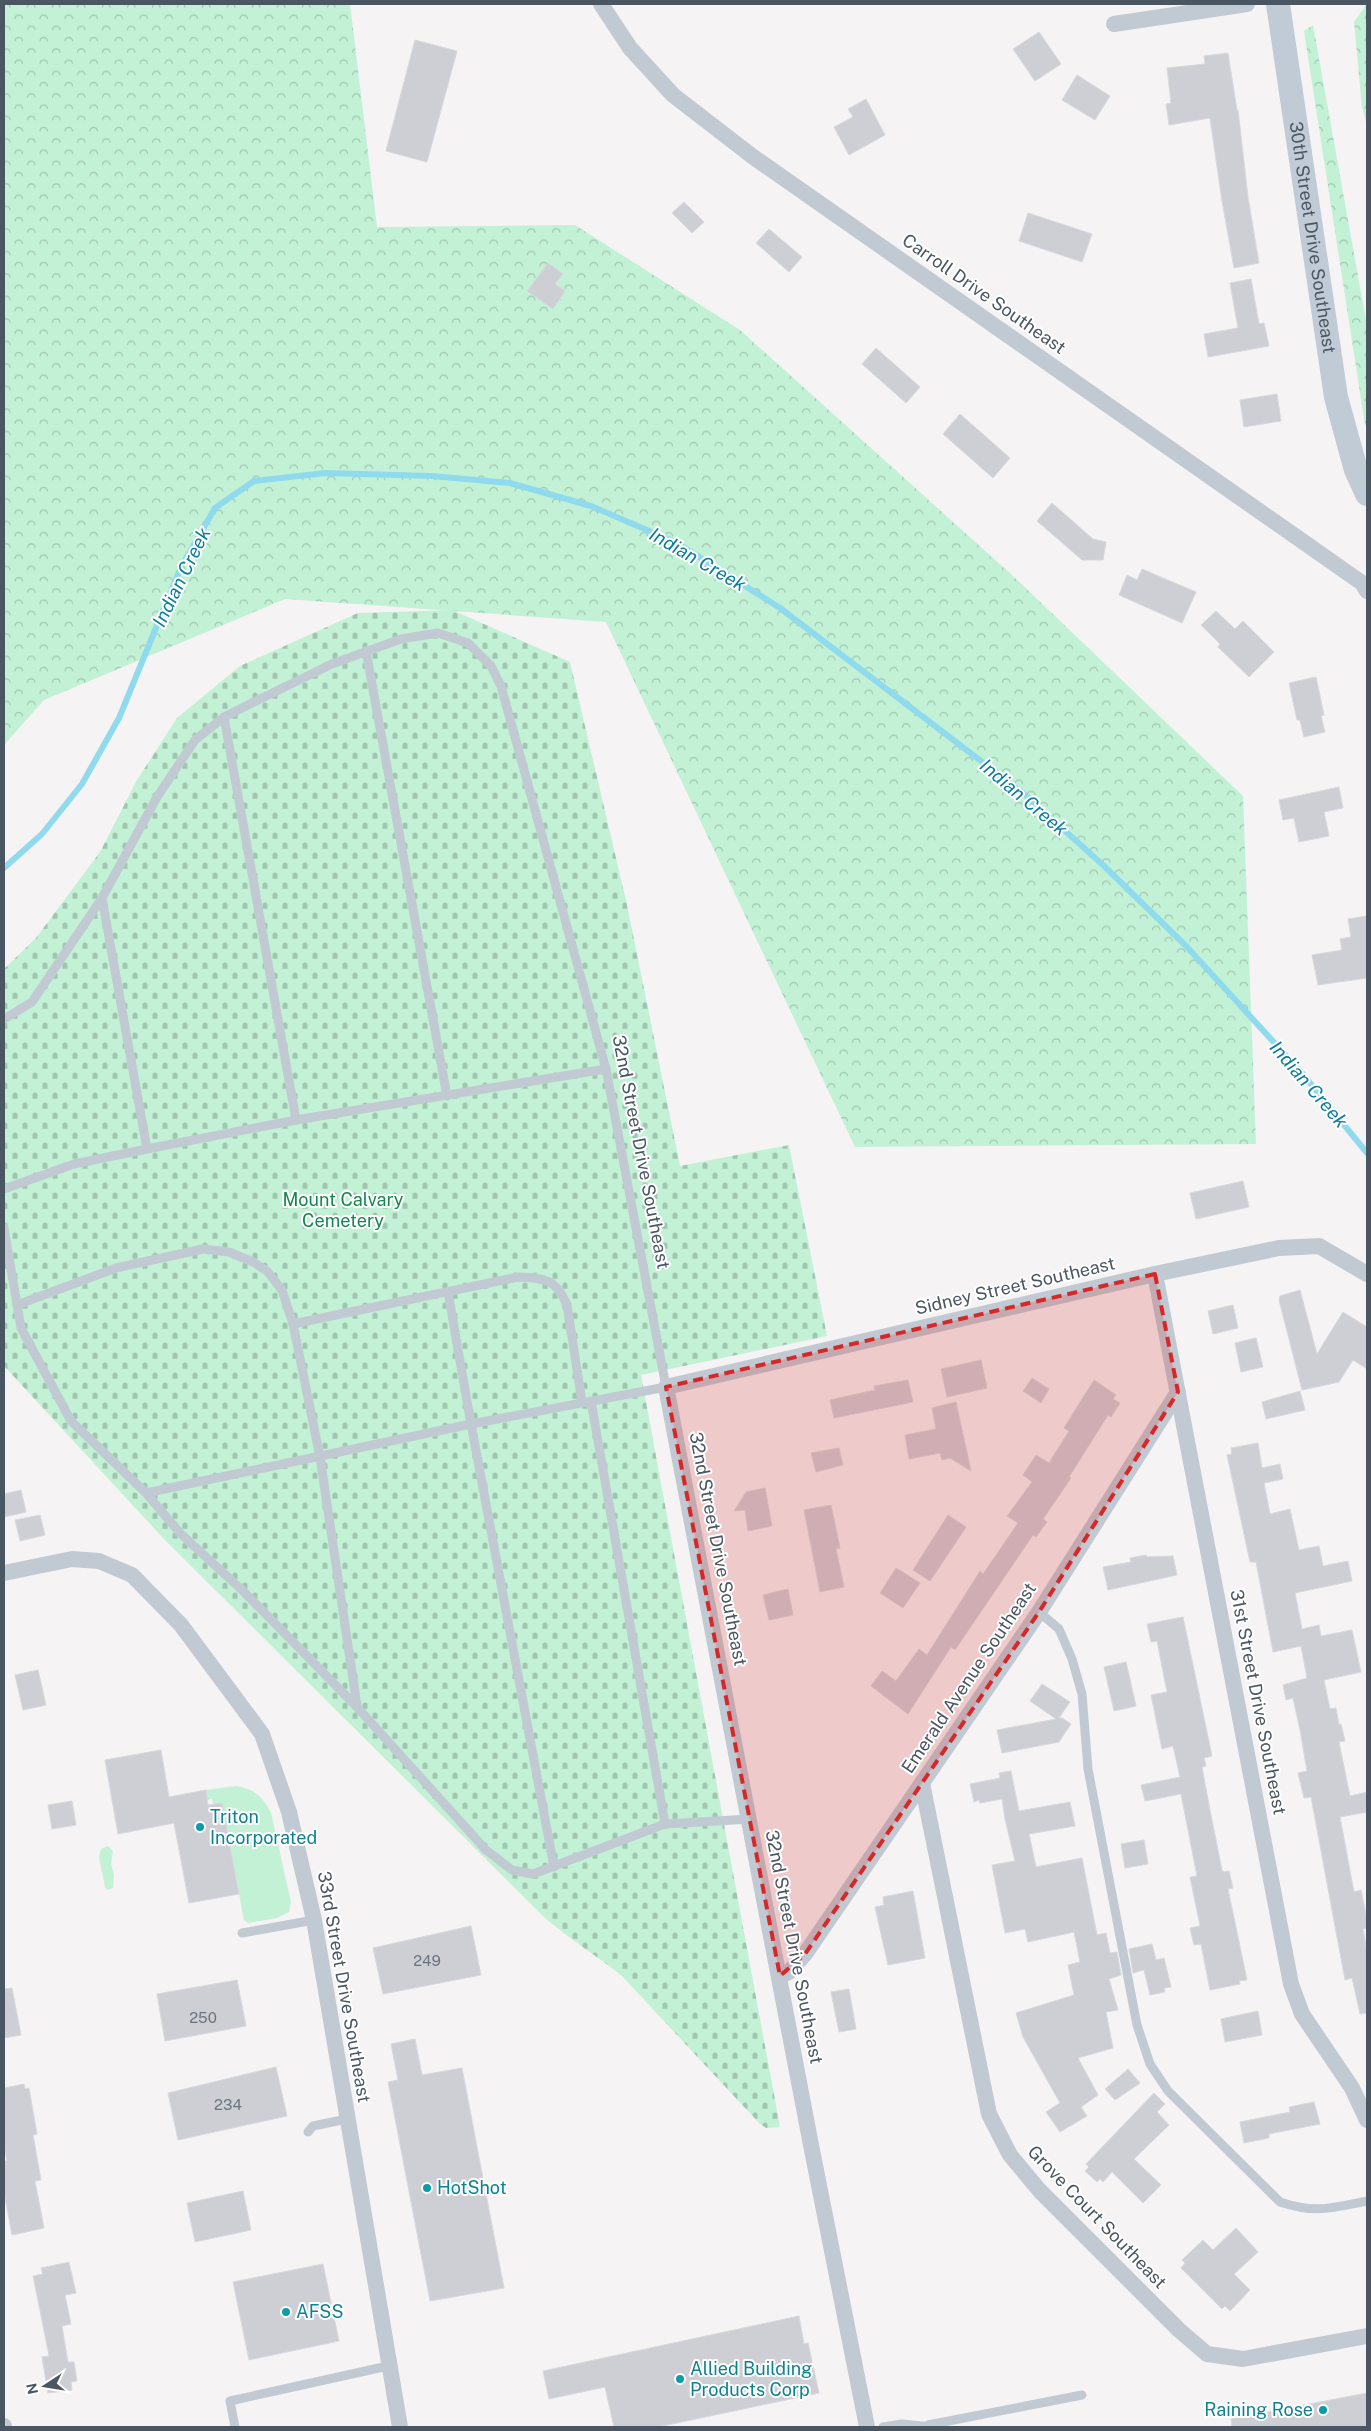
<svg xmlns="http://www.w3.org/2000/svg" width="1371" height="2431" font-family="'Public Sans',sans-serif">
<defs>
<pattern id="forest-crowns" width="20" height="18" patternUnits="userSpaceOnUse" patternTransform="scale(1.25)"><rect width="20" height="18" fill="#c3f1d5"/><path d="M2 6a3 3 0 1 1 6 0M12 15a3 3 0 1 1 6 0" fill="none" stroke="#a0c6b0"/></pattern>
<pattern id="cemetery-stones" width="16" height="16" patternUnits="userSpaceOnUse" patternTransform="scale(1.25)"><rect width="16" height="16" fill="#c3f1d5"/><path d="M2 7V4a2 2 0 0 1 4 0v3zM10 15v-3a2 2 0 0 1 4 0v3z" fill="#a0c6b0"/></pattern>
</defs>
<rect width="100%" height="100%" fill="#f5f3f3"/>
<g fill="#c3f1d5">
<path d="M236,1786C253,1788 264,1798 271,1813L291,1902L289,1912L277,1918L248,1923L244,1920L222,1803L213,1804L212,1799L207,1800L206,1790Z"/>
<polygon points="108,1846 113,1851 111,1863 114,1875 113,1888 108,1890 105,1887 99,1857 101,1849"/>
</g>
<g fill="url(#forest-crowns)">
<polygon points="4,4 350,4 377,227 575,225 740,330 1013,576 1243,796 1256,1144 855,1147 606,622 285,599 44,700 4,745"/>
<polygon points="1366,5 1367,6 1367,126 1362,107 1354,22"/>
<polygon points="1313,25 1367,326 1367,424 1365,425 1304,31"/>
</g>
<path fill="url(#cemetery-stones)" d="M452,610L570,662L627,905L680,1166L789,1145L827,1336L641,1375L780,2127L766,2128L760,2124L622,1976C596,1955 569,1939 544,1917L164,1539L4,1366V969L36,938L100,852L137,780L177,718L240,666L358,613Z"/>
<g fill="none" stroke-linecap="round" stroke-linejoin="round">
<polyline stroke="#90daee" stroke-width="6" points="4,868 42,834 82,784 119,718 181,567 215,508 254,481 325,473 432,476 510,483 591,506 677,543 780,608 1023,793 1104,866 1187,947 1301,1072 1367,1153"/>
</g>
<g fill="#cdcfd5" stroke="#d7d9de">
<polygon points="1039,32 1061,64 1035,81 1013,49"/>
<polygon points="415,40 457,51 427,162 386,151"/>
<polygon points="1228,53 1237,110 1238,110 1248,197 1259,263 1234,268 1222,201 1210,118 1169,125 1166,104 1171,103 1167,68 1205,64 1204,56"/>
<polygon points="1077,75 1110,96 1095,120 1062,100"/>
<polygon points="866,99 885,135 849,155 834,127 853,117 848,109"/>
<polygon points="684,202 704,222 692,233 672,213"/>
<polygon points="1028,213 1092,234 1082,262 1019,241"/>
<polygon points="769,229 802,257 789,272 756,243"/>
<polygon points="548,263 563,274 555,284 565,291 553,309 527,291"/>
<polygon points="1251,279 1259,324 1264,323 1269,346 1208,357 1204,334 1238,328 1230,283"/>
<polygon points="876,348 920,387 906,403 862,364"/>
<polygon points="1277,394 1281,421 1244,427 1240,400"/>
<polygon points="960,414 1010,458 993,478 943,434"/>
<polygon points="1052,503 1093,539 1106,542 1103,560 1082,560 1037,521"/>
<polygon points="1142,569 1196,592 1182,623 1119,595 1127,575 1137,580"/>
<polygon points="1216,611 1235,629 1243,621 1274,652 1249,677 1218,647 1220,644 1201,625"/>
<polygon points="1316,677 1324,715 1321,716 1325,732 1304,737 1300,720 1297,720 1289,683"/>
<polygon points="1339,787 1343,808 1324,812 1329,836 1299,842 1294,818 1283,820 1279,800"/>
<polygon points="1367,916 1367,978 1318,985 1312,955 1342,950 1340,939 1351,937 1348,919"/>
<polygon points="1243,1181 1249,1207 1196,1219 1190,1193"/>
<polygon points="1300,1290 1317,1354 1343,1312 1367,1327 1367,1369 1353,1360 1339,1382 1302,1390 1279,1300 1280,1296"/>
<polygon points="1233,1305 1238,1328 1213,1334 1208,1311"/>
<polygon points="1256,1338 1263,1367 1241,1372 1235,1343"/>
<polygon points="981,1360 987,1388 947,1397 941,1369"/>
<polygon points="1032,1378 1049,1389 1041,1403 1023,1391"/>
<polygon points="908,1380 913,1402 834,1418 830,1400 875,1390 874,1386"/>
<polygon points="1094,1380 1116,1395 1113,1399 1120,1403 1111,1417 1108,1415 1069,1477 1071,1478 1043,1519 1047,1522 1036,1537 1033,1535 955,1650 951,1647 908,1714 871,1686 882,1671 896,1681 919,1649 927,1655 980,1571 983,1574 1018,1523 1007,1516 1032,1482 1023,1475 1036,1455 1049,1463 1069,1431 1064,1428"/>
<polygon points="1300,1391 1305,1410 1266,1419 1262,1402"/>
<polygon points="956,1402 971,1471 950,1458 942,1460 940,1453 909,1459 905,1435 936,1429 932,1408"/>
<polygon points="1258,1443 1262,1468 1280,1464 1283,1479 1264,1483 1270,1514 1290,1509 1299,1550 1319,1546 1323,1566 1348,1561 1352,1581 1295,1593 1302,1629 1319,1625 1321,1636 1352,1630 1361,1672 1324,1680 1330,1709 1336,1708 1339,1725 1341,1724 1345,1741 1339,1742 1350,1796 1367,1792 1367,1812 1340,1817 1354,1892 1361,1890 1367,1919 1367,1928 1363,1929 1367,1951 1367,2013 1360,2014 1352,1978 1345,1980 1311,1797 1304,1798 1298,1773 1307,1771 1300,1730 1293,1698 1286,1700 1283,1685 1307,1678 1301,1646 1273,1652 1256,1562 1250,1562 1227,1455 1232,1454 1231,1448"/>
<polygon points="839,1448 843,1465 816,1472 811,1453"/>
<polygon points="765,1488 772,1526 748,1531 745,1510 734,1511 746,1492"/>
<polygon points="21,1490 26,1512 4,1517 4,1494"/>
<polygon points="831,1505 840,1548 836,1549 844,1587 820,1592 804,1510"/>
<polygon points="40,1515 45,1535 20,1541 15,1520"/>
<polygon points="948,1515 966,1527 930,1581 913,1570"/>
<polygon points="1146,1555 1147,1557 1173,1556 1177,1575 1108,1590 1103,1567 1131,1562 1130,1558"/>
<polygon points="896,1568 920,1583 903,1608 880,1593"/>
<polygon points="788,1589 793,1615 769,1620 763,1595"/>
<polygon points="1183,1617 1212,1756 1204,1758 1206,1766 1202,1767 1210,1810 1222,1870 1224,1872 1229,1871 1233,1888 1228,1889 1247,1980 1239,1981 1240,1984 1210,1990 1201,1944 1194,1945 1190,1928 1200,1926 1190,1877 1197,1876 1181,1794 1145,1801 1141,1785 1180,1777 1173,1746 1162,1749 1151,1695 1167,1692 1157,1641 1151,1642 1147,1624"/>
<polygon points="1126,1662 1136,1706 1114,1711 1104,1667"/>
<polygon points="38,1670 46,1705 23,1710 15,1675"/>
<polygon points="1042,1684 1070,1702 1059,1718 1062,1718 1071,1724 1059,1742 1002,1753 997,1730 1056,1719 1030,1701"/>
<polygon points="161,1750 169,1797 206,1790 208,1805 222,1803 239,1894 189,1903 174,1823 118,1834 105,1760"/>
<polygon points="1011,1771 1019,1811 1070,1802 1075,1826 1029,1834 1036,1867 1082,1858 1097,1935 1106,1933 1110,1953 1117,1952 1121,1975 1109,1979 1118,2010 1106,2012 1113,2048 1078,2058 1098,2095 1081,2107 1087,2116 1060,2132 1046,2112 1060,2103 1023,2037 1016,2013 1074,1995 1068,1965 1080,1962 1074,1932 1028,1942 1025,1929 1005,1933 992,1865 1015,1861 1005,1819 1002,1799 980,1803 979,1800 974,1802 970,1784 1000,1778 999,1773"/>
<polygon points="72,1801 76,1825 52,1829 48,1805"/>
<polygon points="1144,1840 1148,1864 1125,1868 1121,1844"/>
<polygon points="913,1891 925,1958 888,1965 875,1907 884,1905 883,1897"/>
<polygon points="471,1926 481,1975 383,1994 373,1948"/>
<polygon points="1152,1944 1156,1960 1164,1958 1171,1987 1164,1988 1165,1992 1150,1995 1144,1970 1133,1973 1129,1949"/>
<polygon points="237,1980 246,2026 165,2041 157,1994"/>
<polygon points="12,1988 21,2035 4,2038 4,1989"/>
<polygon points="849,1989 856,2029 839,2032 831,1992"/>
<polygon points="1258,2011 1262,2035 1225,2042 1221,2019"/>
<polygon points="415,2039 422,2075 462,2068 504,2288 430,2301 388,2082 398,2080 391,2044"/>
<polygon points="276,2067 287,2116 178,2140 168,2093"/>
<polygon points="1128,2069 1140,2083 1115,2100 1105,2089"/>
<polygon points="24,2084 25,2089 29,2088 37,2134 33,2135 41,2180 35,2181 44,2228 12,2235 4,2192 4,2161 7,2161 4,2147 4,2088"/>
<polygon points="1154,2093 1165,2104 1157,2112 1169,2125 1134,2159 1161,2185 1143,2203 1112,2172 1103,2182 1100,2179 1097,2182 1085,2171 1089,2167 1086,2164"/>
<polygon points="1314,2102 1320,2124 1269,2134 1269,2138 1244,2143 1240,2122 1290,2112 1289,2107"/>
<polygon points="243,2191 251,2230 195,2242 187,2203"/>
<polygon points="1236,2228 1258,2252 1234,2274 1250,2290 1230,2311 1225,2306 1222,2309 1181,2268 1185,2263 1182,2260 1203,2240 1213,2250"/>
<polygon points="69,2262 76,2293 65,2295 71,2324 62,2326 68,2362 74,2362 77,2381 71,2382 72,2390 48,2393 42,2357 49,2356 33,2276 43,2274 41,2268"/>
<polygon points="323,2264 339,2341 249,2360 233,2282"/>
<polygon points="799,2316 804,2344 808,2343 819,2393 658,2427 614,2427 605,2387 549,2399 543,2371"/>
<polygon points="1367,2393 1367,2427 1232,2427 1231,2419"/>
</g>
<g fill="none" stroke-linecap="round" stroke-linejoin="round">
<g stroke="#c1cad2" stroke-width="9">
<polyline points="366,651 447,1096"/>
<polyline points="224,717 296,1120"/>
<polyline points="4,1019 32,1002 102,898"/>
<polyline points="4,1189 74,1164 147,1149 296,1120 606,1069"/>
<polyline points="4,1228 21,1328 71,1421 146,1493 471,1424 666,1387 606,1069 501,686 491,666 468,643 438,633 401,639 332,664 252,703 224,717 195,740 157,797 102,898 147,1149"/>
<polyline points="448,1292 471,1424 554,1867"/>
<polyline points="17,1305 116,1268 203,1249 229,1252 253,1262 267,1271 282,1290 293,1324 320,1457 357,1706"/>
<path d="M293,1324L518,1277C545,1278 556,1279 567,1305L582,1402"/>
<polyline points="591,1401 665,1824"/>
<polyline points="146,1493 180,1533 243,1591 357,1707 486,1850 512,1870 533,1874 665,1824 750,1819"/>
<path d="M1039,1612L1059,1629L1072,1659L1082,1694L1088,1769L1137,2025L1150,2064L1168,2091L1280,2202C1316,2214 1332,2208 1367,2201"/>
<polyline points="242,1933 314,1920"/>
<polyline points="308,2132 313,2126 347,2119"/>
<polyline points="928,2425 1082,2395"/>
<polyline points="235,2427 230,2401 388,2366"/>
<polyline points="883,2427 902,2424 931,2427"/>
</g>
<g stroke="#c1cad2" stroke-width="16">
<polyline points="601,4 630,48 673,95 752,156 1362,583 1367,591"/>
<polyline points="1114,24 1247,4"/>
<polyline points="1155,1274 1291,1984 1302,2014 1352,2088 1367,2120"/>
<polyline points="4,1573 72,1559 99,1561 132,1575 181,1625 262,1734 289,1812 314,1920 400,2427"/>
<polyline points="922,1783 989,2114 1010,2155 1040,2191 1179,2330 1207,2354 1243,2359 1367,2336"/>
<polyline points="780,1976 789,1972 805,1954 1039,1612 1178,1392"/>
<polyline points="4,2426 4,2427"/>
<polyline points="867,2427 811,2145 666,1387 1155,1274 1279,1248 1319,1246 1367,1274"/>
</g>
<path stroke="#c1cbd6" stroke-width="24" id="s1" d="M1278,4L1336,397L1356,470L1367,494"/>
</g>
<path fill="#d62828" fill-opacity="0.2" stroke="#d62828" stroke-width="4" stroke-dasharray="10 6" stroke-linejoin="round" d="M1155,1274L1178,1392L1039,1612L805,1954L780,1976L666,1387Z"/>
<g fill="#0f9aa8" stroke="#fff" stroke-width="2">
<circle cx="200" cy="1827" r="5"/>
<circle cx="427" cy="2188" r="5"/>
<circle cx="286" cy="2312" r="5"/>
<circle cx="680" cy="2379" r="5"/>
<circle cx="1323" cy="2410" r="5"/>
</g>
<g text-anchor="middle" stroke-width="4" stroke-linejoin="round" paint-order="stroke">
<g font-size="15" fill="#6b747e">
<text x="427" y="1966">249</text>
<text x="203" y="2023">250</text>
<text x="228" y="2110">234</text>
</g>
<g font-size="18" fill="#4a5661" stroke="#fff">
<text dy="6" stroke="none"><textPath href="#s1" startOffset="236">30th Street Drive Southeast</textPath></text>
<text transform="translate(984 294) rotate(35)" y="6">Carroll Drive Southeast</text>
<text transform="translate(641 1152) rotate(79)" y="6">32nd Street Drive Southeast</text>
<text transform="translate(1015 1286) rotate(-13)" y="6">Sidney Street Southeast</text>
<text transform="translate(718 1549) rotate(79)" y="6">32nd Street Drive Southeast</text>
<text transform="translate(969 1678) rotate(-56)" y="6">Emerald Avenue Southeast</text>
<text transform="translate(1258 1702) rotate(79)" y="6">31st Street Drive Southeast</text>
<text transform="translate(794 1947) rotate(79)" y="6">32nd Street Drive Southeast</text>
<text transform="translate(344 1987) rotate(80)" y="6">33rd Street Drive Southeast</text>
<text transform="translate(1097 2217) rotate(46)" y="6">Grove Court Southeast</text>
</g>
<g font-size="18" fill="#17864f" stroke="#fff">
<text x="343" y="1206">Mount Calvary<tspan x="343" dy="21">Cemetery</tspan></text>
</g>
<g font-size="18" fill="#0d838f" stroke="#fff" text-anchor="start">
<text x="210" y="1823">Triton<tspan x="210" dy="21">Incorporated</tspan></text>
<text x="437" y="2194">HotShot</text>
<text x="296" y="2318">AFSS</text>
<text x="690" y="2375">Allied Building<tspan x="690" dy="21">Products Corp</tspan></text>
<text x="1313" y="2416" text-anchor="end">Raining Rose</text>
</g>
<g font-size="19" font-style="italic" fill="#0c7c9b" stroke="#fff">
<text transform="translate(698 559) rotate(30)" y="7">Indian Creek</text>
<text transform="translate(181 577) rotate(-64)" y="7">Indian Creek</text>
<text transform="translate(1024 797) rotate(40)" y="7">Indian Creek</text>
<text transform="translate(1309 1084) rotate(49)" y="7">Indian Creek</text>
</g>
</g>
<rect width="1371" height="2431" fill="none" stroke="#4a5661" stroke-width="10"/>
<g transform="translate(45 2386) rotate(258)" stroke="#ffffff" stroke-width="4" paint-order="stroke">
<path d="M0-4L9 19L0 12L-9 19Z" fill="#4a5661"/>
<text y="-8" font-size="14" font-weight="bold" text-anchor="middle" fill="#4a5661">N</text>
</g>
</svg>
